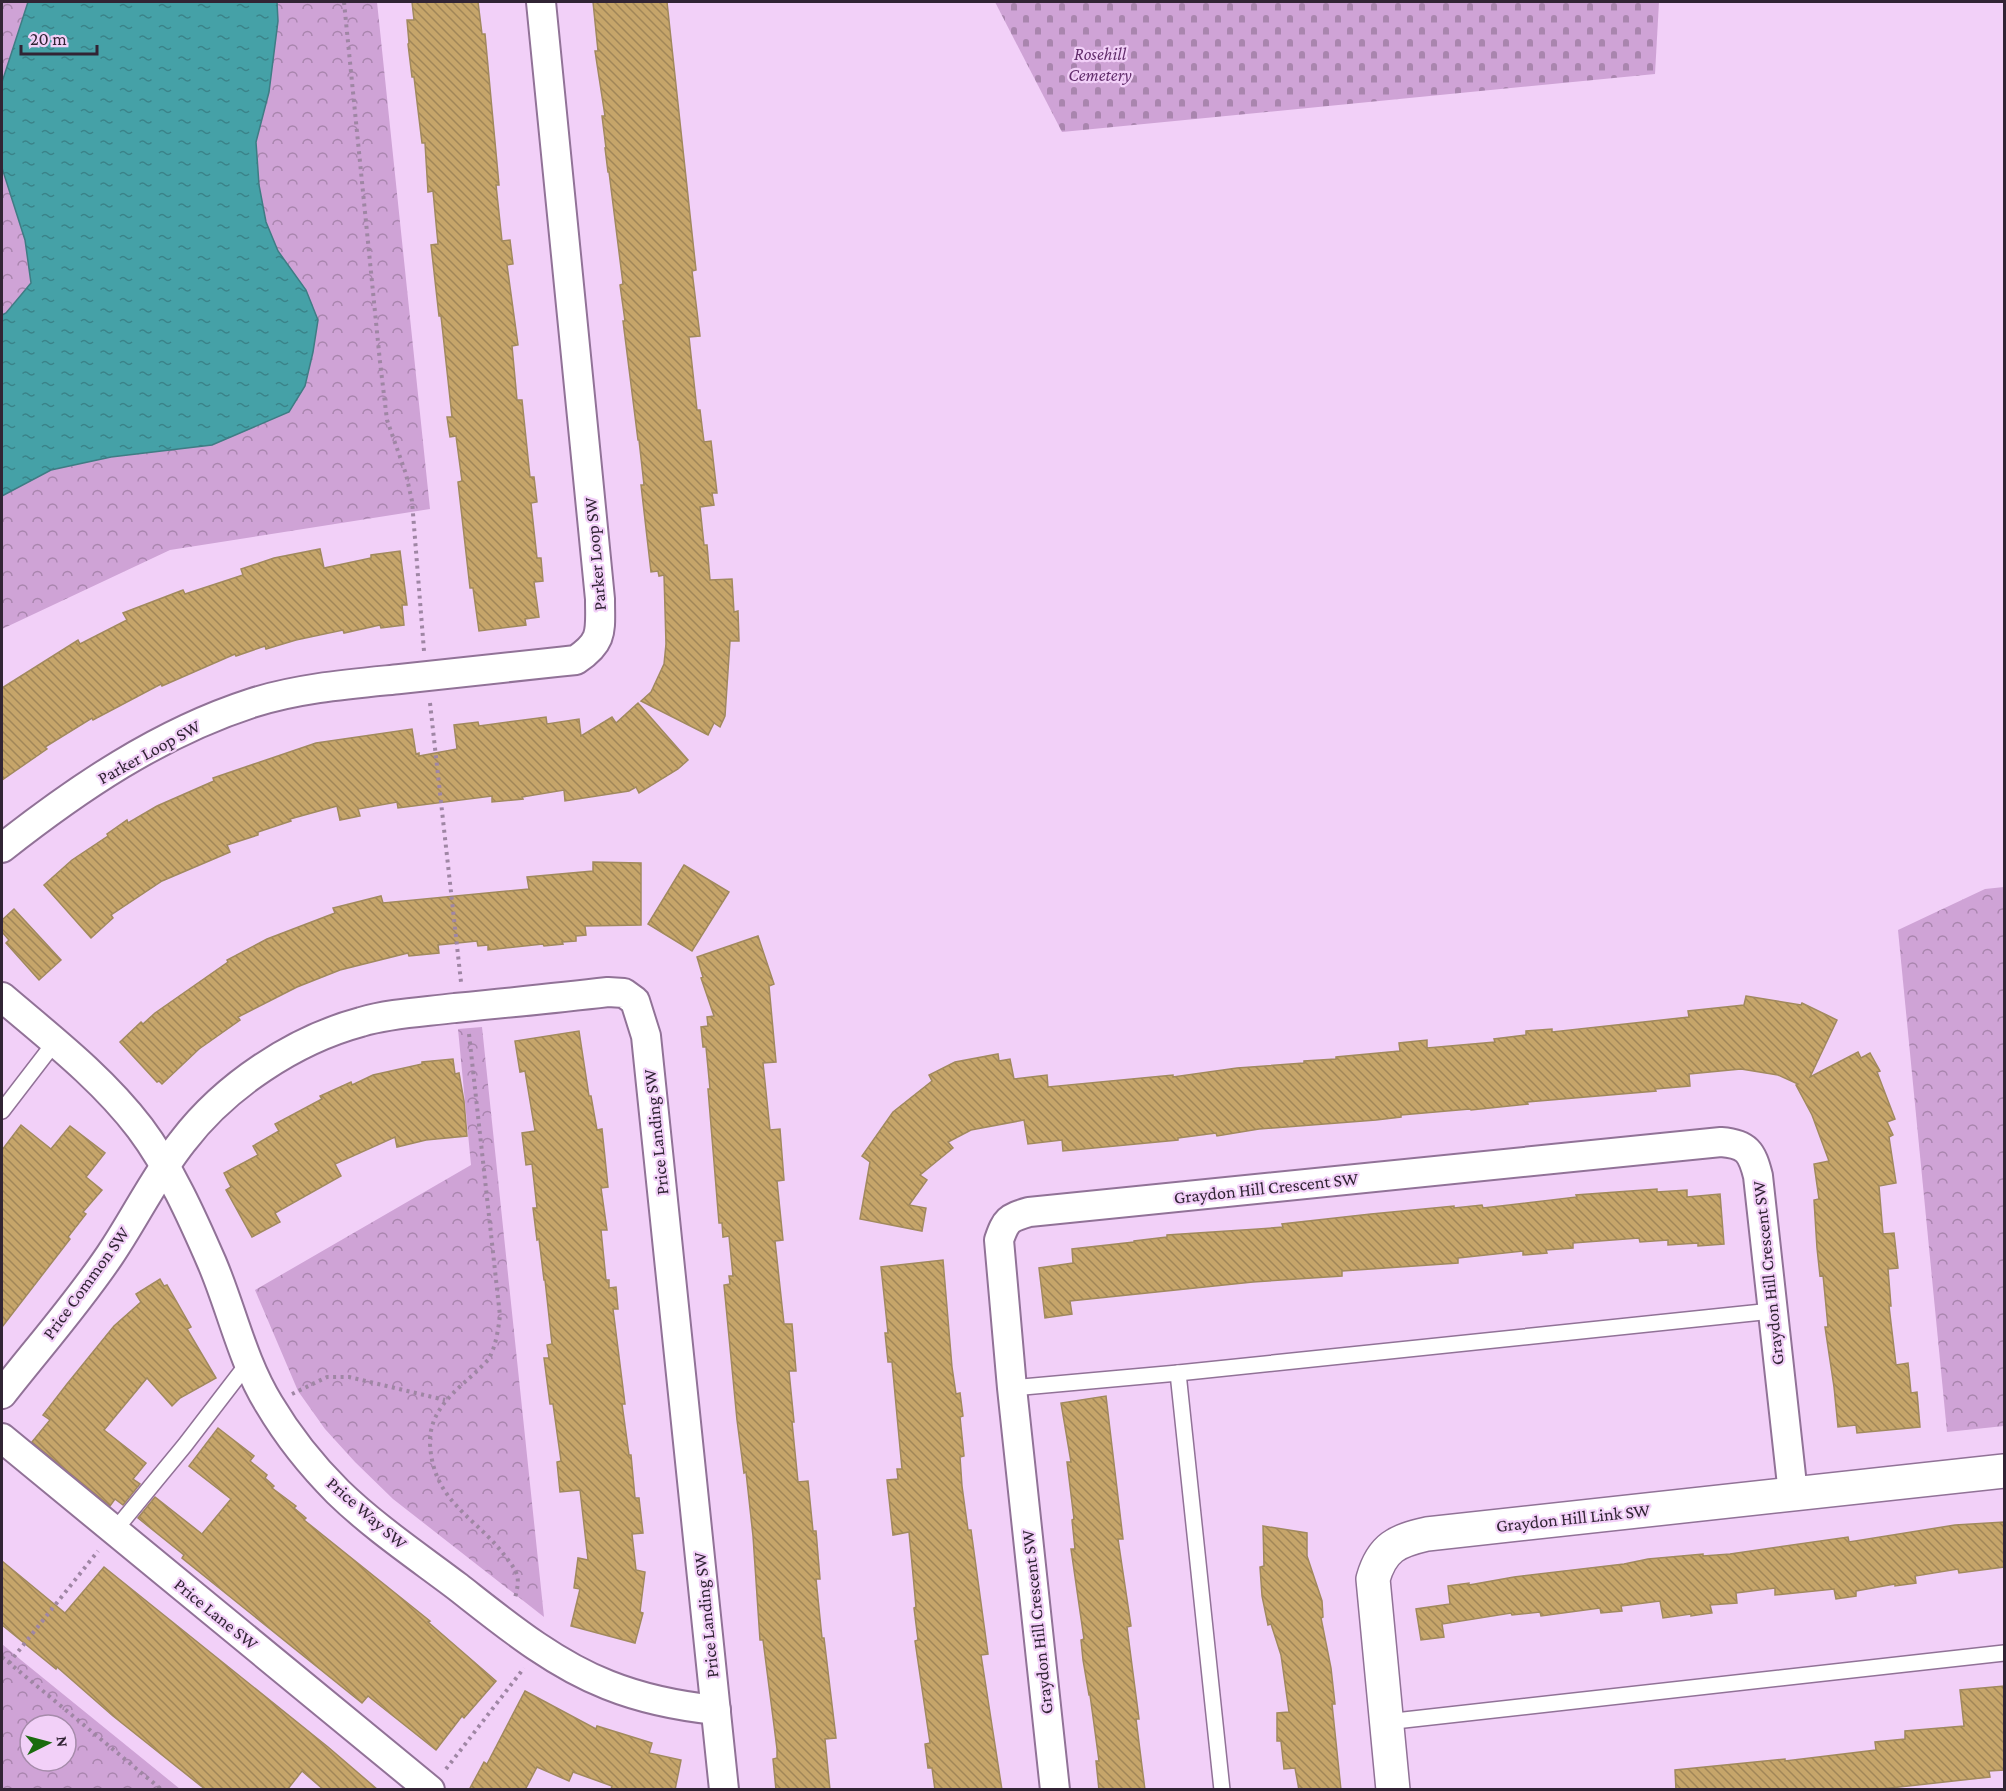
<svg xmlns="http://www.w3.org/2000/svg" width="2006" height="1791" font-family="'Crimson Pro',serif">
<defs>
<pattern id="cemetery-stones" width="16" height="16" patternUnits="userSpaceOnUse" patternTransform="scale(1.5)"><rect width="16" height="16" fill="#cfa3d6"/><path d="M2 7V4a2 2 0 0 1 4 0v3zM10 15v-3a2 2 0 0 1 4 0v3z" fill="#a985ae"/></pattern>
<pattern id="park-crowns" width="20" height="18" patternUnits="userSpaceOnUse" patternTransform="scale(1.5)"><rect width="20" height="18" fill="#cfa3d6"/><path d="M2 6a3 3 0 1 1 6 0M12 15a3 3 0 1 1 6 0" fill="none" stroke="#a985ae"/></pattern>
<pattern id="water-ripples" width="26" height="14" patternUnits="userSpaceOnUse" patternTransform="scale(1.5)"><rect width="26" height="14" fill="#45a1a7"/><path d="M2 4q2-2 4 0t4 0M15 11q2-2 4 0t4 0" fill="none" stroke="#3a8389"/></pattern>
<pattern id="building-back-hatch" width="6" height="6" patternUnits="userSpaceOnUse" patternTransform="scale(1.5)"><rect width="6" height="6" fill="#c6a56a"/><path d="M-1 5l2 2M0 0l6 6M5-1l2 2" fill="none" stroke="#a18658"/></pattern>
</defs>
<rect width="100%" height="100%" fill="#f2d0f8"/>
<polygon fill="url(#cemetery-stones)" points="995,2 1659,2 1655,74 1062,132"/>
<g fill="url(#park-crowns)" fill-rule="evenodd">
<polygon points="2,2 377,2 430,509 170,550 2,629"/>
<polygon points="2004,887 2004,1426 1947,1432 1898,930 1985,889"/>
<polygon points="482,1027 544,1617 393,1499 355,1462 325,1429 298,1391 255,1290 471,1165 458,1029"/>
<path d="M2,1644L21,1660L180,1789H2ZM30,1725H66V1761H30Z"/>
</g>
<polygon fill="url(#water-ripples)" stroke="#3f7c84" stroke-width="1.5" points="28,2 277,2 278,21 269,92 256,142 259,185 266,222 278,251 306,290 318,320 313,352 305,386 289,412 212,445 111,457 51,470 2,496 2,315 6,313 31,283 25,240 2,168 2,82"/>
<g fill="url(#building-back-hatch)" stroke="#a1895e" stroke-width="1.5">
<polygon points="412,2 478,2 482,34 485,34 499,185 496,185 502,241 510,240 513,264 507,265 518,345 512,346 517,400 522,400 530,477 534,477 537,502 531,503 537,558 541,558 543,581 534,582 539,617 525,619 526,625 479,631 473,588 470,588 458,482 462,481 456,436 450,437 447,417 452,417 441,316 439,316 431,245 438,244 433,191 428,192 425,143 422,143 414,77 412,77 408,44 409,43 407,20 414,20"/>
<polygon points="593,2 667,2 696,270 692,271 700,336 689,337 697,410 700,410 704,442 711,441 717,493 712,493 714,505 700,507 704,545 707,545 710,580 732,579 734,612 738,611 739,641 730,641 725,716 720,727 714,723 708,735 641,701 651,692 664,664 666,644 664,575 659,576 658,571 651,572 641,485 644,485 639,440 638,440 623,321 625,321 620,285 623,284 609,172 608,172 605,148 606,148 602,116 605,116 595,51 598,51"/>
<polygon points="320,549 324,568 371,558 371,555 400,551 407,605 402,605 404,625 381,628 380,625 344,633 343,630 296,640 266,649 265,646 236,656 235,654 162,686 161,684 93,720 92,718 45,747 47,749 2,780 2,688 78,640 80,644 127,620 123,613 183,590 185,594 243,575 241,569 274,558"/>
<polygon points="638,703 688,760 678,769 639,793 636,787 629,791 565,801 564,790 522,797 523,799 492,802 492,796 398,808 397,802 358,809 360,816 340,820 337,806 290,819 291,821 258,832 258,835 227,845 230,852 162,881 111,915 113,918 91,938 44,885 72,860 108,836 107,834 127,820 128,823 157,806 214,781 213,778 316,743 412,729 416,754 419,753 419,756 457,749 454,725 478,722 479,726 546,717 547,724 579,719 581,736 612,717 616,723"/>
<polygon points="593,862 641,863 641,925 585,926 586,935 576,936 576,941 562,942 563,944 544,946 543,944 488,950 488,945 478,946 477,941 438,945 439,953 409,956 408,953 340,970 297,987 238,1017 240,1020 199,1049 162,1084 159,1081 157,1082 120,1042 141,1022 143,1024 155,1013 228,962 227,960 267,939 335,913 333,908 381,896 383,903 529,889 527,877 593,871"/>
<polygon points="684,865 729,892 692,951 648,924"/>
<polygon points="14,909 61,960 39,980 6,943 9,940 2,932 2,920"/>
<polygon points="758,936 774,984 769,986 776,1062 763,1063 770,1130 780,1129 784,1180 777,1181 783,1240 775,1241 784,1324 792,1324 796,1371 789,1371 794,1422 792,1422 798,1482 808,1481 813,1531 816,1531 820,1579 816,1579 822,1638 824,1638 836,1738 825,1739 830,1790 776,1790 773,1759 777,1758 777,1749 763,1640 760,1640 753,1536 746,1472 744,1473 737,1420 724,1285 730,1284 729,1276 733,1276 729,1236 723,1237 722,1223 719,1223 708,1089 710,1089 706,1047 703,1047 701,1027 708,1026 707,1017 714,1016 701,978 703,977 697,957"/>
<polygon points="1746,996 1801,1005 1802,1003 1837,1020 1810,1077 1858,1052 1861,1058 1870,1053 1880,1071 1877,1072 1895,1119 1887,1122 1893,1135 1889,1137 1896,1183 1879,1186 1883,1234 1894,1233 1898,1268 1888,1269 1891,1306 1889,1306 1896,1365 1908,1363 1911,1393 1917,1392 1920,1427 1857,1433 1856,1425 1838,1427 1834,1387 1825,1327 1828,1327 1823,1275 1820,1276 1817,1248 1814,1200 1819,1199 1814,1164 1829,1161 1812,1115 1796,1085 1798,1084 1778,1075 1741,1069 1689,1074 1690,1086 1655,1089 1656,1091 1527,1102 1528,1104 1471,1110 1470,1109 1401,1115 1401,1117 1376,1120 1259,1129 1217,1136 1216,1133 1178,1138 1178,1140 1063,1151 1062,1140 1028,1144 1024,1120 971,1130 948,1142 953,1148 920,1175 927,1180 909,1205 926,1208 922,1231 860,1219 870,1162 862,1156 893,1112 932,1081 929,1075 955,1062 998,1054 999,1061 1010,1059 1014,1079 1047,1075 1048,1087 1173,1075 1173,1077 1237,1068 1304,1063 1304,1061 1336,1059 1336,1057 1400,1051 1399,1043 1427,1040 1427,1048 1495,1042 1494,1039 1526,1035 1526,1031 1552,1029 1552,1032 1689,1017 1688,1011 1744,1005"/>
<polygon points="579,1031 589,1096 591,1096 597,1130 602,1129 608,1187 601,1188 607,1230 601,1230 606,1280 609,1280 609,1288 616,1287 618,1309 613,1309 625,1404 622,1404 629,1455 631,1455 635,1498 639,1498 643,1533 632,1534 636,1570 645,1572 640,1612 643,1613 635,1643 571,1626 580,1589 574,1588 578,1558 588,1560 580,1490 560,1492 557,1462 561,1461 553,1404 550,1404 544,1358 549,1358 547,1345 552,1344 545,1280 544,1280 539,1239 537,1240 533,1208 537,1208 532,1164 526,1165 522,1133 535,1131 525,1071 520,1072 515,1041"/>
<polygon points="453,1059 455,1074 459,1073 464,1101 467,1136 426,1140 397,1147 395,1137 335,1164 341,1176 275,1213 280,1222 252,1237 226,1190 231,1187 224,1173 258,1155 253,1146 279,1131 275,1124 322,1099 320,1096 351,1082 352,1085 373,1075 422,1064 422,1062"/>
<polygon points="21,1125 51,1149 70,1126 105,1153 86,1177 102,1190 83,1212 86,1214 68,1237 70,1239 2,1327 2,1150"/>
<polygon points="1657,1189 1657,1192 1687,1190 1687,1197 1720,1194 1724,1244 1698,1246 1698,1243 1668,1245 1668,1240 1640,1242 1639,1238 1573,1243 1573,1248 1546,1250 1547,1253 1523,1255 1523,1251 1458,1258 1458,1263 1342,1271 1342,1276 1253,1282 1070,1301 1072,1314 1045,1318 1039,1268 1073,1263 1072,1249 1134,1242 1134,1241 1167,1237 1167,1235 1258,1229 1283,1227 1282,1224 1371,1214 1454,1206 1454,1208 1482,1205 1483,1208 1577,1197 1576,1195"/>
<polygon points="943,1260 952,1367 956,1394 960,1393 963,1416 960,1417 964,1456 960,1457 962,1486 968,1530 971,1530 988,1654 981,1655 1002,1790 935,1790 932,1768 928,1768 925,1744 930,1743 915,1641 918,1640 914,1608 916,1607 909,1532 893,1535 887,1480 898,1479 897,1469 902,1469 892,1362 888,1362 885,1333 888,1333 881,1267"/>
<polygon points="160,1279 164,1286 167,1285 191,1327 187,1329 216,1378 180,1398 172,1406 147,1378 104,1430 146,1463 133,1479 140,1484 123,1505 115,1499 110,1506 32,1442 50,1420 43,1415 67,1384 114,1326 141,1302 136,1294"/>
<polygon points="1106,1396 1123,1539 1118,1539 1131,1626 1127,1627 1139,1719 1136,1719 1145,1790 1099,1790 1096,1761 1099,1761 1090,1695 1089,1695 1083,1660 1081,1640 1084,1639 1071,1549 1075,1549 1072,1520 1074,1519 1067,1462 1071,1462 1061,1403"/>
<polygon points="218,1428 254,1456 250,1461 267,1475 265,1478 274,1486 272,1488 296,1506 294,1508 306,1518 304,1520 430,1621 428,1622 496,1681 464,1718 462,1716 436,1750 368,1696 362,1703 182,1558 184,1555 138,1518 155,1497 202,1534 231,1499 189,1466"/>
<polygon points="2004,1522 2004,1567 1959,1573 1958,1569 1915,1576 1916,1583 1895,1586 1895,1584 1856,1591 1856,1596 1836,1599 1834,1589 1775,1595 1775,1588 1736,1593 1737,1603 1710,1605 1712,1613 1691,1616 1691,1614 1663,1618 1660,1601 1621,1606 1622,1611 1601,1613 1600,1608 1541,1616 1540,1612 1512,1615 1511,1613 1442,1624 1444,1637 1421,1640 1416,1609 1450,1604 1448,1586 1469,1583 1469,1585 1514,1577 1624,1564 1648,1559 1703,1554 1703,1556 1730,1554 1848,1537 1849,1542 1955,1525"/>
<polygon points="1263,1526 1307,1533 1307,1556 1322,1601 1323,1617 1321,1618 1331,1668 1335,1704 1332,1704 1341,1790 1299,1790 1295,1768 1284,1769 1281,1741 1277,1741 1277,1713 1289,1712 1281,1655 1271,1624 1268,1625 1262,1596 1260,1567 1264,1566"/>
<polygon points="2,1561 65,1613 104,1567 328,1747 378,1790 324,1790 302,1771 287,1790 206,1790 113,1716 57,1667 56,1669 2,1625"/>
<polygon points="2004,1686 2004,1770 1989,1771 1990,1777 1872,1790 1676,1790 1675,1770 1785,1759 1785,1761 1876,1750 1875,1742 1905,1739 1905,1731 1964,1726 1960,1690"/>
<polygon points="525,1691 596,1729 597,1726 652,1743 649,1753 681,1760 675,1790 611,1790 612,1786 573,1772 569,1781 537,1767 525,1790 469,1790 484,1762 487,1764"/>
</g>
<g fill="none" stroke-linecap="round" stroke-linejoin="round">
<defs>
<g id="lane">
<polyline points="2,1111 55,1042"/>
<polyline points="1178,1373 1222,1790"/>
<polyline points="1012,1388 1178,1373 1772,1311"/>
<polyline points="115,1530 185,1445 248,1363"/>
<polyline points="1386,1722 2004,1653"/>
</g>
<g id="street">
<path d="M2,848C77,789 159,733 252,703C299,688 350,684 400,679C458,673 517,666 576,660C604,641 600,631 600,599L541,2"/>
<path d="M2,997C50,1038 101,1077 140,1128C170,1168 192,1217 212,1263C232,1310 242,1360 269,1404C288,1436 312,1466 338,1492C374,1527 417,1556 458,1587C504,1623 552,1663 608,1685C643,1699 678,1706 716,1710"/>
<path d="M2,1394C38,1348 77,1304 110,1255C135,1218 155,1176 183,1141C225,1086 294,1040 361,1022C391,1013 424,1012 455,1008C506,1003 557,998 608,992L624,993L635,1001L646,1036L724,1790"/>
<polyline points="2,1438 430,1790"/>
<path d="M1055,1790L1012,1388L999,1240C1006,1220 1008,1218 1029,1212L1721,1142C1747,1144 1752,1152 1758,1176L1793,1494"/>
</g>
<path id="secondary" d="M1393,1790L1373,1579C1382,1547 1397,1541 1427,1534L2004,1471"/>
</defs>
<use href="#lane" stroke="#917297" stroke-width="18"/>
<use href="#street" stroke="#917297" stroke-width="32"/>
<use href="#secondary" stroke="#917297" stroke-width="36"/>
<g stroke="#9f86a4" stroke-width="4" stroke-dasharray="3 4.5" stroke-linecap="butt">
<polyline points="344,2 380,362 387,420 406,474 412,501 424,651"/>
<polyline points="430,703 461,982"/>
<path d="M469,1034L500,1316C498,1330 496,1347 488,1360C484,1364 479,1369 475,1373C453,1393 429,1411 430,1444C433,1500 472,1515 502,1552C507,1559 514,1566 517,1575C519,1582 517,1590 515,1598"/>
<polyline points="292,1394 327,1377 349,1377 445,1400"/>
<polyline points="2,1657 162,1790"/>
<polyline points="9,1663 98,1551"/>
<polyline points="446,1769 524,1668"/>
</g>
<use href="#lane" stroke="#fff" stroke-width="15"/>
<use href="#street" stroke="#fff" stroke-width="28"/>
<use href="#secondary" stroke="#fff" stroke-width="33"/>
</g>
<g text-anchor="middle" stroke-width="4.5" stroke-linejoin="round" paint-order="stroke">
<g font-size="18" font-style="italic" fill="#622d6c" stroke="#f2d0f8">
<text x="1100" y="60">Rosehill<tspan x="1100" dy="21">Cemetery</tspan></text>
</g>
<g font-size="18" fill="#312434" stroke="#f2d0f8">
<text transform="translate(595 554) rotate(-95)" y="6">Parker Loop SW</text>
<text transform="translate(149 752) rotate(-29)" y="6">Parker Loop SW</text>
<text transform="translate(656 1132) rotate(-96)" y="6">Price Landing SW</text>
<text transform="translate(1266 1188) rotate(-6)" y="6">Graydon Hill Crescent SW</text>
<text transform="translate(1768 1273) rotate(-96)" y="6">Graydon Hill Crescent SW</text>
<text transform="translate(86 1283) rotate(-54)" y="6">Price Common SW</text>
<text transform="translate(367 1513) rotate(41)" y="6">Price Way SW</text>
<text transform="translate(1573 1518) rotate(-6)" y="6">Graydon Hill Link SW</text>
<text transform="translate(216 1614) rotate(39)" y="6">Price Lane SW</text>
<text transform="translate(706 1615) rotate(-96)" y="6">Price Landing SW</text>
<text transform="translate(1037 1622) rotate(-96)" y="6">Graydon Hill Crescent SW</text>
</g>
</g>
<rect width="2006" height="1791" fill="none" stroke="#312434" stroke-width="6"/>
<g transform="translate(48 1743) rotate(84)"><circle r="28" fill="#f2d0f8" stroke="#a58baa" stroke-width="1.5"/>
<path d="M0-4.5L10 22L0 15L-10 22Z" fill="#1a6b0e"/>
<text y="-9" font-size="16" font-weight="bold" text-anchor="middle" fill="#312434">N</text>
</g>
<path d="M21 45v9h76v-9" fill="none" stroke="#312434" stroke-width="3"/>
<text x="30" y="45" font-size="18" fill="#312434" stroke="#f2d0f8" stroke-width="4.5" paint-order="stroke">20 m</text>
</svg>
